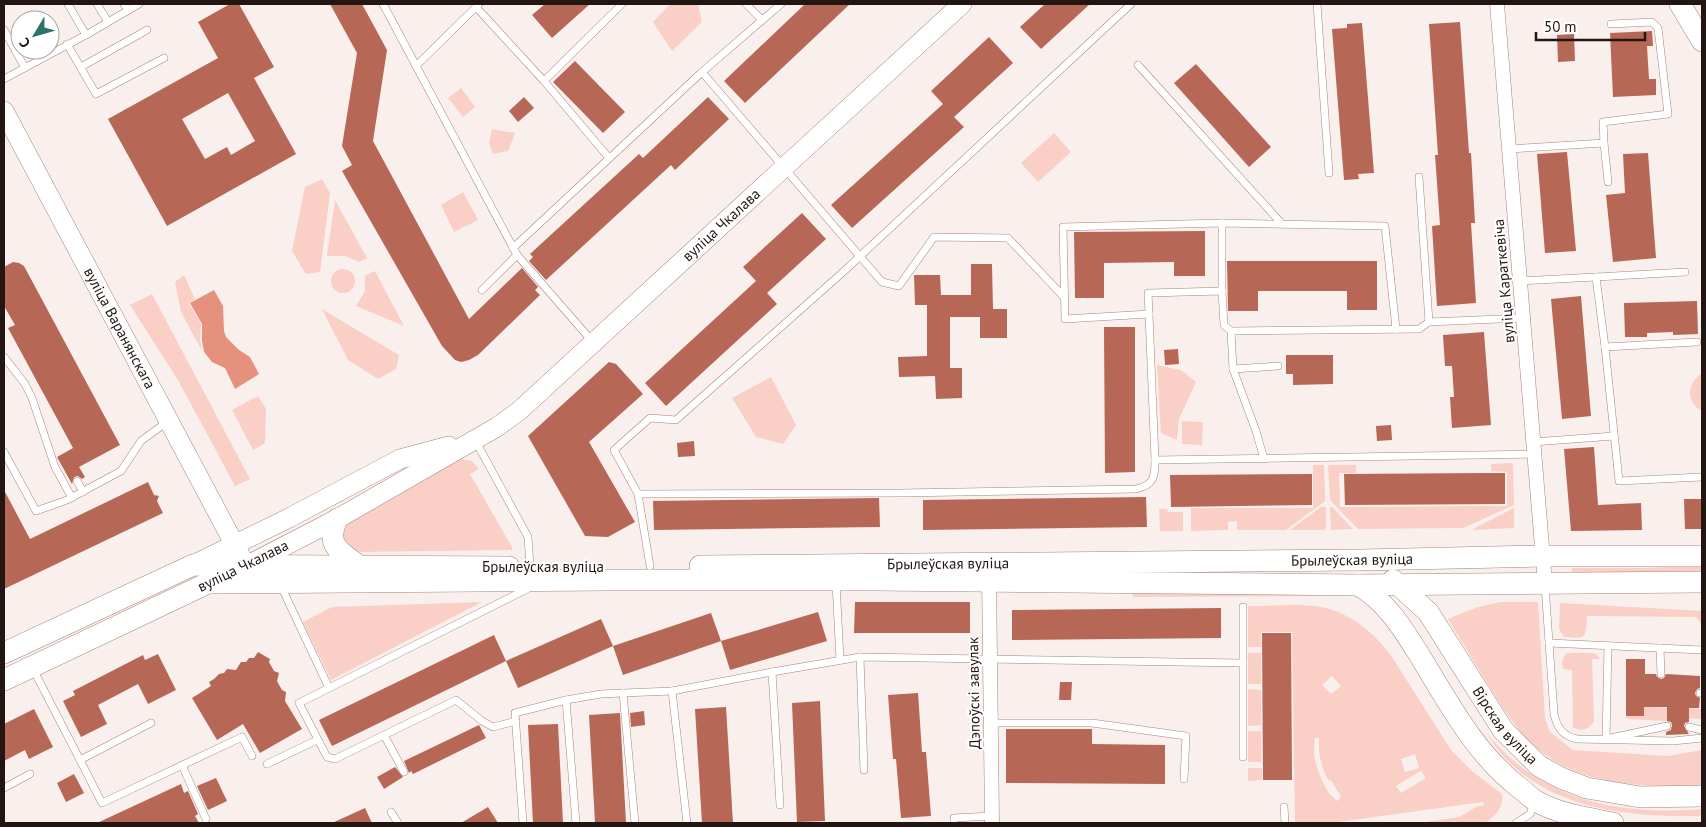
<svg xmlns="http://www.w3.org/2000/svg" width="1706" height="827" font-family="'PT Sans',sans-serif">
<rect width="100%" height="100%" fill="#f9f0ee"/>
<g fill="#facfc5" fill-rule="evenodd">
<polygon points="670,4 698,4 702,22 672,51 653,22"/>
<polygon points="461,88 475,107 463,117 448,98"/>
<polygon points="492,129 515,133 508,151 493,154 489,142"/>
<polygon points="1054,133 1071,152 1038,182 1021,163"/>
<polygon points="322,179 330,193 320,272 306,274 292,251 305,187"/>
<polygon points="463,192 478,220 454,232 441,205"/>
<polygon points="335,200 367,258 359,262 345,256 327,256"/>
<circle cx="343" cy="281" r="12"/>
<polygon points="375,271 404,326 356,306 365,291 365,276"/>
<polygon points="184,275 195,299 189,303 201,324 200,340 202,351 181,312 175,282"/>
<polygon points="152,294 250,479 235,486 178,380 130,305"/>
<polygon points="322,309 399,355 396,369 378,379 348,360"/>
<polygon points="1157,365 1181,370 1196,382 1179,419 1177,440 1161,433"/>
<path d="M1702,373V411C1685,402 1687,383 1702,373Z"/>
<polygon points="771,377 796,425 783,444 756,437 732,398"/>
<polygon points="258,396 266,409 265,443 253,450 232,410"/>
<polygon points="1182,421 1203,422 1202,445 1182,444"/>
<polygon points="463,459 472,461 479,469 470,474 512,547 512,550 357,552 342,540 342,529 347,524 459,460"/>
<polygon points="1512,463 1513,465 1514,505 1463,528 1358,529 1330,500 1328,465 1356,465 1356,473 1339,473 1340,507 1507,506 1507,472 1491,471 1491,464"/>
<polygon points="1313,465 1324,465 1325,501 1286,530 1237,530 1237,521 1228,522 1228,530 1191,531 1191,508 1313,508"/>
<polygon points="1321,507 1326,507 1326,527 1324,530 1290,530"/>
<polygon points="1330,507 1332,507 1353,529 1331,530"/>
<polygon points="1514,508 1514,528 1471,530"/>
<polygon points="1159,509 1167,509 1168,512 1183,512 1183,531 1160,531"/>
<polygon points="1702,565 1702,574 1572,573 1572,568 1647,568"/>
<polygon points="1318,590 1317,596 1133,597 1132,592"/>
<polygon points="482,602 331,680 303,622 332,607"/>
<path d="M1500,602H1538L1545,718L1550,732L1573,750L1668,756L1702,750V786C1650,787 1594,787 1548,757C1519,738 1500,703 1482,675C1471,656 1459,638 1448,619L1478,607Z"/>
<path d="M1560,603L1702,611V625L1696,617L1587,616C1586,638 1587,639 1564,637L1559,629Z"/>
<path d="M1248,606C1272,606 1298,603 1321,607C1350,612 1376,634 1392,657L1451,750L1473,772L1502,794C1504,808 1495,815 1486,823H1459L1455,821L1449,823H1419L1459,817L1476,807L1484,805L1483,802L1331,823H1295L1292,632H1261V647H1248ZM1332,676L1341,686L1331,694L1322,685ZM1315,738H1319C1318,754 1321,768 1329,781L1331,780L1341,797L1337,801L1331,795H1330C1320,778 1311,759 1315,738ZM1415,754L1419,768L1405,772L1401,759ZM1421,771L1426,778L1401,793L1396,786Z"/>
<rect x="1248" y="653" width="13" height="31"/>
<path d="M1567,653H1593L1596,654L1600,659H1592L1594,721C1589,730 1581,732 1573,727L1572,670L1563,669C1562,662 1561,658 1567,653Z"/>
<polygon points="1248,689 1261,690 1261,725 1248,726"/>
<polygon points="1644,707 1702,709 1702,719 1667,717 1667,721 1628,719 1626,718 1626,716 1644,716"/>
<rect x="1248" y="731" width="13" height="31"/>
<path d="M1486,732C1540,800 1618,816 1702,809V816C1623,818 1530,808 1486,732Z"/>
<polygon points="1248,768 1262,768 1262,780 1248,781"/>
</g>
<polygon fill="#e5917e" points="214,290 223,306 224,331 226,337 239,350 250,357 259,374 235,389 225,368 212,362 204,352 202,341 202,324 190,303"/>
<g fill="#b76755" fill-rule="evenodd">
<path d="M230,4H239L274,67L254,78L296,154L167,226L108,119L218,58L198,22ZM228,93L255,141L231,155L227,147L205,159L182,119Z"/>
<polygon points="330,4 362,4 387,50 373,141 469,319 522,268 538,287 535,290 540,295 478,355 469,360 461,362 455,360 442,346 342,171 352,165 342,146 357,53"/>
<polygon points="545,4 590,4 552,38 532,15"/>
<polygon points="805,4 850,4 745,103 724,81"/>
<polygon points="1045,4 1090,4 1041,49 1020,27"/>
<polygon points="1460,22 1469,153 1471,153 1475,223 1471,223 1476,303 1437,306 1432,226 1440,225 1435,155 1438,155 1429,24"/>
<polygon points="1362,23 1374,173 1358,174 1359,179 1344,180 1332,29 1347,28 1347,24"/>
<polygon points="1652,31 1653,46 1647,46 1649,79 1656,79 1656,95 1613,97 1610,33"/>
<polygon points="1574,34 1575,61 1558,62 1557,35"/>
<polygon points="989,37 1013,63 954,117 964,127 852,228 831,205 943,104 931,91"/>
<polygon points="575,61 625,112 603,133 553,82"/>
<polygon points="1196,64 1271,147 1249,167 1174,83"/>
<polygon points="524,97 534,108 518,122 509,111"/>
<polygon points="708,97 729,119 675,170 671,165 546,280 529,261 533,257 530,254 639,154 643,158"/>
<polygon points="1567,152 1576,251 1545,253 1537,154"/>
<polygon points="1648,153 1656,258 1613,262 1606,195 1625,193 1623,154"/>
<polygon points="802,213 826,239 767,293 777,304 666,406 645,383 756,281 743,267"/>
<polygon points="1205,231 1205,276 1174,276 1174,262 1104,263 1104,298 1075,298 1074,232"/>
<polygon points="1227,261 1377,261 1377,310 1347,310 1347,291 1258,291 1258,311 1228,311"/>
<polygon points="13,262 19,263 24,266 120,445 79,467 85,477 82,479 78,476 74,477 72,484 57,457 73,448 8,328 15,325 4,306 4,267"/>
<polygon points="971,264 992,264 993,309 1007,309 1007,338 980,338 980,317 950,317 950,368 962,368 962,398 936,399 935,376 899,377 898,357 927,356 927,305 915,305 914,275 940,275 941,295 971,295"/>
<polygon points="1581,296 1591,416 1562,419 1551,299"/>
<polygon points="1697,301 1698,334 1673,335 1673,332 1647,333 1647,337 1625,337 1624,303"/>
<polygon points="1104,327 1135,327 1135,472 1105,473"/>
<polygon points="1484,332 1491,425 1452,428 1450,397 1454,397 1452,366 1445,366 1443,335"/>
<polygon points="1178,349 1179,364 1165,365 1164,350"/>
<polygon points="1286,355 1333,355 1333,384 1293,385 1293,374 1286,374"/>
<polygon points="609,362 616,364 643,394 589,442 635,522 608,537 585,536 528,436"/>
<polygon points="1391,425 1392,440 1377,441 1376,426"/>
<polygon points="694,441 695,456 678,457 677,443"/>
<polygon points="1594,447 1598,505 1641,503 1642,530 1571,531 1564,449"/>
<polygon points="1488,473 1505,473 1505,504 1345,505 1344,474"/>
<polygon points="1312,474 1312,505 1171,507 1170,475"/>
<polygon points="148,482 154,495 159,496 157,501 163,513 4,589 4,490 30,539"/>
<polygon points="1146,497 1147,527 923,530 923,500"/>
<polygon points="879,498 880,527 654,530 653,501"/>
<polygon points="1684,499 1702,499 1702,529 1685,529"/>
<polygon points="855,602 970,602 970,633 854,633"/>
<polygon points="1221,608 1221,638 1012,640 1012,610"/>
<polygon points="818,612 827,641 730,670 721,641"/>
<polygon points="711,613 721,641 623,675 613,646"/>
<polygon points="601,619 613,646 518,688 506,661"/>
<polygon points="1262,633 1291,633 1292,780 1263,780"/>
<polygon points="494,635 506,661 332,746 319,720"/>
<polygon points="258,652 270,659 269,662 274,671 279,673 277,681 282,690 286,692 285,701 302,729 260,753 243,724 217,740 192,698 211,686 209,682 214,679 219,674 224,673 227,669 236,670 241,662 246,662 249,658 254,658"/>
<polygon points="158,654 176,690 148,704 138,684 98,705 107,724 81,737 63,701 75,695 73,691 143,655 145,660"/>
<polygon points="1626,659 1645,659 1645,674 1656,674 1657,677 1661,679 1664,678 1666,674 1700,676 1700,688 1697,689 1695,693 1696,696 1700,698 1699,708 1689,708 1689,722 1685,723 1684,726 1689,734 1666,735 1666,732 1671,730 1672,725 1671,722 1667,721 1667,707 1644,707 1644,716 1626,716"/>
<polygon points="1060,682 1072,682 1071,700 1059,700"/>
<polygon points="918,693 922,752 926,752 931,816 901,818 896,759 893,759 888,695"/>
<polygon points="820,701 825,821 797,822 792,703"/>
<polygon points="726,707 733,823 702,823 695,709"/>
<polygon points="34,709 53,747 29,759 25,750 4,761 4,724"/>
<polygon points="644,711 645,725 631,727 630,713"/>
<polygon points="620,713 626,823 595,823 589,715"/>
<polygon points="558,724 563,823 533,823 528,725"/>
<polygon points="479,725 486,738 413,774 411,771 409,773 404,761"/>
<polygon points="1006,729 1092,729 1092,744 1165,745 1165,784 1006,783"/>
<polygon points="395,767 403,777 384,789 377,777"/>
<polygon points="74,774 84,793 66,802 57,783"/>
<polygon points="216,778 227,801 208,810 197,786"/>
<polygon points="181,784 184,793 188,791 198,814 195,816 199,823 97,823"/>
<polygon points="488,807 498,823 461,823"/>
<polygon points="365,808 372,823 332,823"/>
</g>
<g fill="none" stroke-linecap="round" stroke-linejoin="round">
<defs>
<g id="service">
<polyline points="68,4 86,35"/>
<polyline points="97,4 108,22"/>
<polyline points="124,4 128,10"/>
<polyline points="383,4 517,255 482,290"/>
<polyline points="746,4 762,20"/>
<polyline points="1317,4 1329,173"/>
<polyline points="476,7 544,81 622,4"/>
<polyline points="4,30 25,68"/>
<polyline points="67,44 96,94 164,58"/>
<polyline points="1138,65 1282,224"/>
<polyline points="416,66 479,4"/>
<polyline points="81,67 147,30"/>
<polyline points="702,72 882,282 899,286 934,237 1008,238 1064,297"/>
<polyline points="4,79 86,35 139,4"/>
<polyline points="544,81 609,158"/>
<polyline points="1604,143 1603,122 1668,114 1658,28 1652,22 1611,24"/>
<polyline points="1509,149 1604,143 1608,182"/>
<polyline points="1419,177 1429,322"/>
<polyline points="1222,223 1222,291"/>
<polyline points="513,248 702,72 781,4"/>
<polyline points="517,255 592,341"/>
<polyline points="1596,277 1685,272"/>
<polyline points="1520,281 1596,277 1605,347 1619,481 1702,477"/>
<polyline points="1149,314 1155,460"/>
<polyline points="1231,331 1224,325 1222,291 1148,293 1149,314 1065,319 1063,227 1222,223 1385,226 1396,329"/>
<polyline points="1605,347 1697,342"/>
<polyline points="4,357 25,384 32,398 55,467 72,498"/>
<polyline points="1233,369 1278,366"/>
<polyline points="475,440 528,537 530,567"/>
<polyline points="1533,442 1614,436"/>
<polyline points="4,452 36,511 67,500 121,471 141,441 168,421"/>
<polyline points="1264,459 1256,431 1233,369 1231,331 1419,329 1429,322 1523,318"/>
<polyline points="77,481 83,492"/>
<path d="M638,494L901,493L1136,489C1154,485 1155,477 1155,460L1534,454"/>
<polyline points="650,566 638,494 614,450 650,418 676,420 842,273 1131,4"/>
<polyline points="836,583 840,660"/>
<polyline points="280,584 329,688 529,588"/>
<path d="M1545,585L1554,714C1557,728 1563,736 1577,739L1673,741L1702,738"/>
<polyline points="1549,643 1702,650"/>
<polyline points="1608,646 1606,739 1667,726"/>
<polyline points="1660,648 1661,674"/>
<polyline points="860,657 864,770"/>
<polyline points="1243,663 1243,607"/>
<polyline points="33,669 80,760 151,723"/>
<polyline points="772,672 780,805"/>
<polyline points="329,688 299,703 327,757 335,759 456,700 482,721 493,727 516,721"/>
<polyline points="672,691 687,823"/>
<polyline points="1700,693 1702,693"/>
<polyline points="991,723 1092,723 1186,736 1184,779"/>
<polyline points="1689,727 1702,730"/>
<polyline points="384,735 404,772"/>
<polyline points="80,760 102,803 242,737 252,756"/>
<polyline points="267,764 317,740"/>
<polyline points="182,765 206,819"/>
<polyline points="4,788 30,774"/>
<polyline points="1284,807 1285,823"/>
<polyline points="391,812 398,823"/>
<polyline points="523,823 515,713 566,700"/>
<polyline points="576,823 566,700 601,694 623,693"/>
<polyline points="635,823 623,693 672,691 772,672 860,657 1243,663 1243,757"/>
<polyline points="954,823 954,818 992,816"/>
<polyline points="1516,823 1530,814 1535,802"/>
</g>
<g id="minor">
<polyline points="1497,4 1545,583"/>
<polyline points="989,574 992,823"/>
</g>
<g id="secondary">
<path id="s1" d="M4,111L246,566"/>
<polyline points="193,565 289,518 400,459 449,446"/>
<path id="s2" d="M246,566L337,519L497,427L519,411L962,4"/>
</g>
<g id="primary">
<polyline points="1680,4 1702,41"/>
<path d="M337,519C325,545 340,552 358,565"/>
<path id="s3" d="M700,566L1361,560L1543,556H1702"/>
<path id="s4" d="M1393,580L1428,612L1503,730L1539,766L1561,778L1587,788L1640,797L1702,796"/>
<path d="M1358,585C1387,602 1403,629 1420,656C1449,704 1476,755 1521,789C1526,793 1531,798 1536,801C1558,814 1588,818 1613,823"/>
<polyline points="4,653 193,565 509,567"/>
<polyline points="4,680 208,583 605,580 877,580 1358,585 1702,582"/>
</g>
</defs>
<use href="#service" stroke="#a9837a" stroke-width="8"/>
<use href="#minor" stroke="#a9837a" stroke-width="15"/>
<use href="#secondary" stroke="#a9837a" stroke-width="20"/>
<use href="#primary" stroke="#a9837a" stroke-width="22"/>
<use href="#service" stroke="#fff" stroke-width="7"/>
<use href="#minor" stroke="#fff" stroke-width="14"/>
<use href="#secondary" stroke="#fff" stroke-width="19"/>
<use href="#primary" stroke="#fff" stroke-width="21"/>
</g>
<g text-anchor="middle" stroke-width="4" stroke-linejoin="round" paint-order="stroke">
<g font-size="15" fill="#231512" stroke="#fff">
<text dy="5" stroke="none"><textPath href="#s2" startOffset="589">вуліца Чкалава</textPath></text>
<text transform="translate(1504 281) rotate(-95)" y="5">вуліца Караткевіча</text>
<text dy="5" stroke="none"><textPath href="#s1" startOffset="246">вуліца Варанянскага</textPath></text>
<text dy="5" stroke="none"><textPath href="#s3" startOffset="652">Брылеўская вуліца</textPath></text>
<text dy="5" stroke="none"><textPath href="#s3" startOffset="248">Брылеўская вуліца</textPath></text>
<text transform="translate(243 566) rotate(-26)" y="5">вуліца Чкалава</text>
<text x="543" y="572">Брылеўская вуліца</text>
<text transform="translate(974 693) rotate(-91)" y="5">Дэпоўскі завулак</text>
<text dy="5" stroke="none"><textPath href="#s4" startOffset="185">Вірская вуліца</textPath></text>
</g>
</g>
<rect width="1706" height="827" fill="none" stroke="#231512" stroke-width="10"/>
<g transform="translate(35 35) rotate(232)"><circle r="24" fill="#ffffff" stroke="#a7a1a0"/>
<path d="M0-4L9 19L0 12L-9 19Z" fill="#2b7268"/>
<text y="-8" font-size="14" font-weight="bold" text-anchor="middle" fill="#231512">С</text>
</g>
<path d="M1536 32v8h109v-8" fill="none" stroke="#231512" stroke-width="2.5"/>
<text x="1544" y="32" font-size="15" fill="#231512" stroke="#ffffff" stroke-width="4" paint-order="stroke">50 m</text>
</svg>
